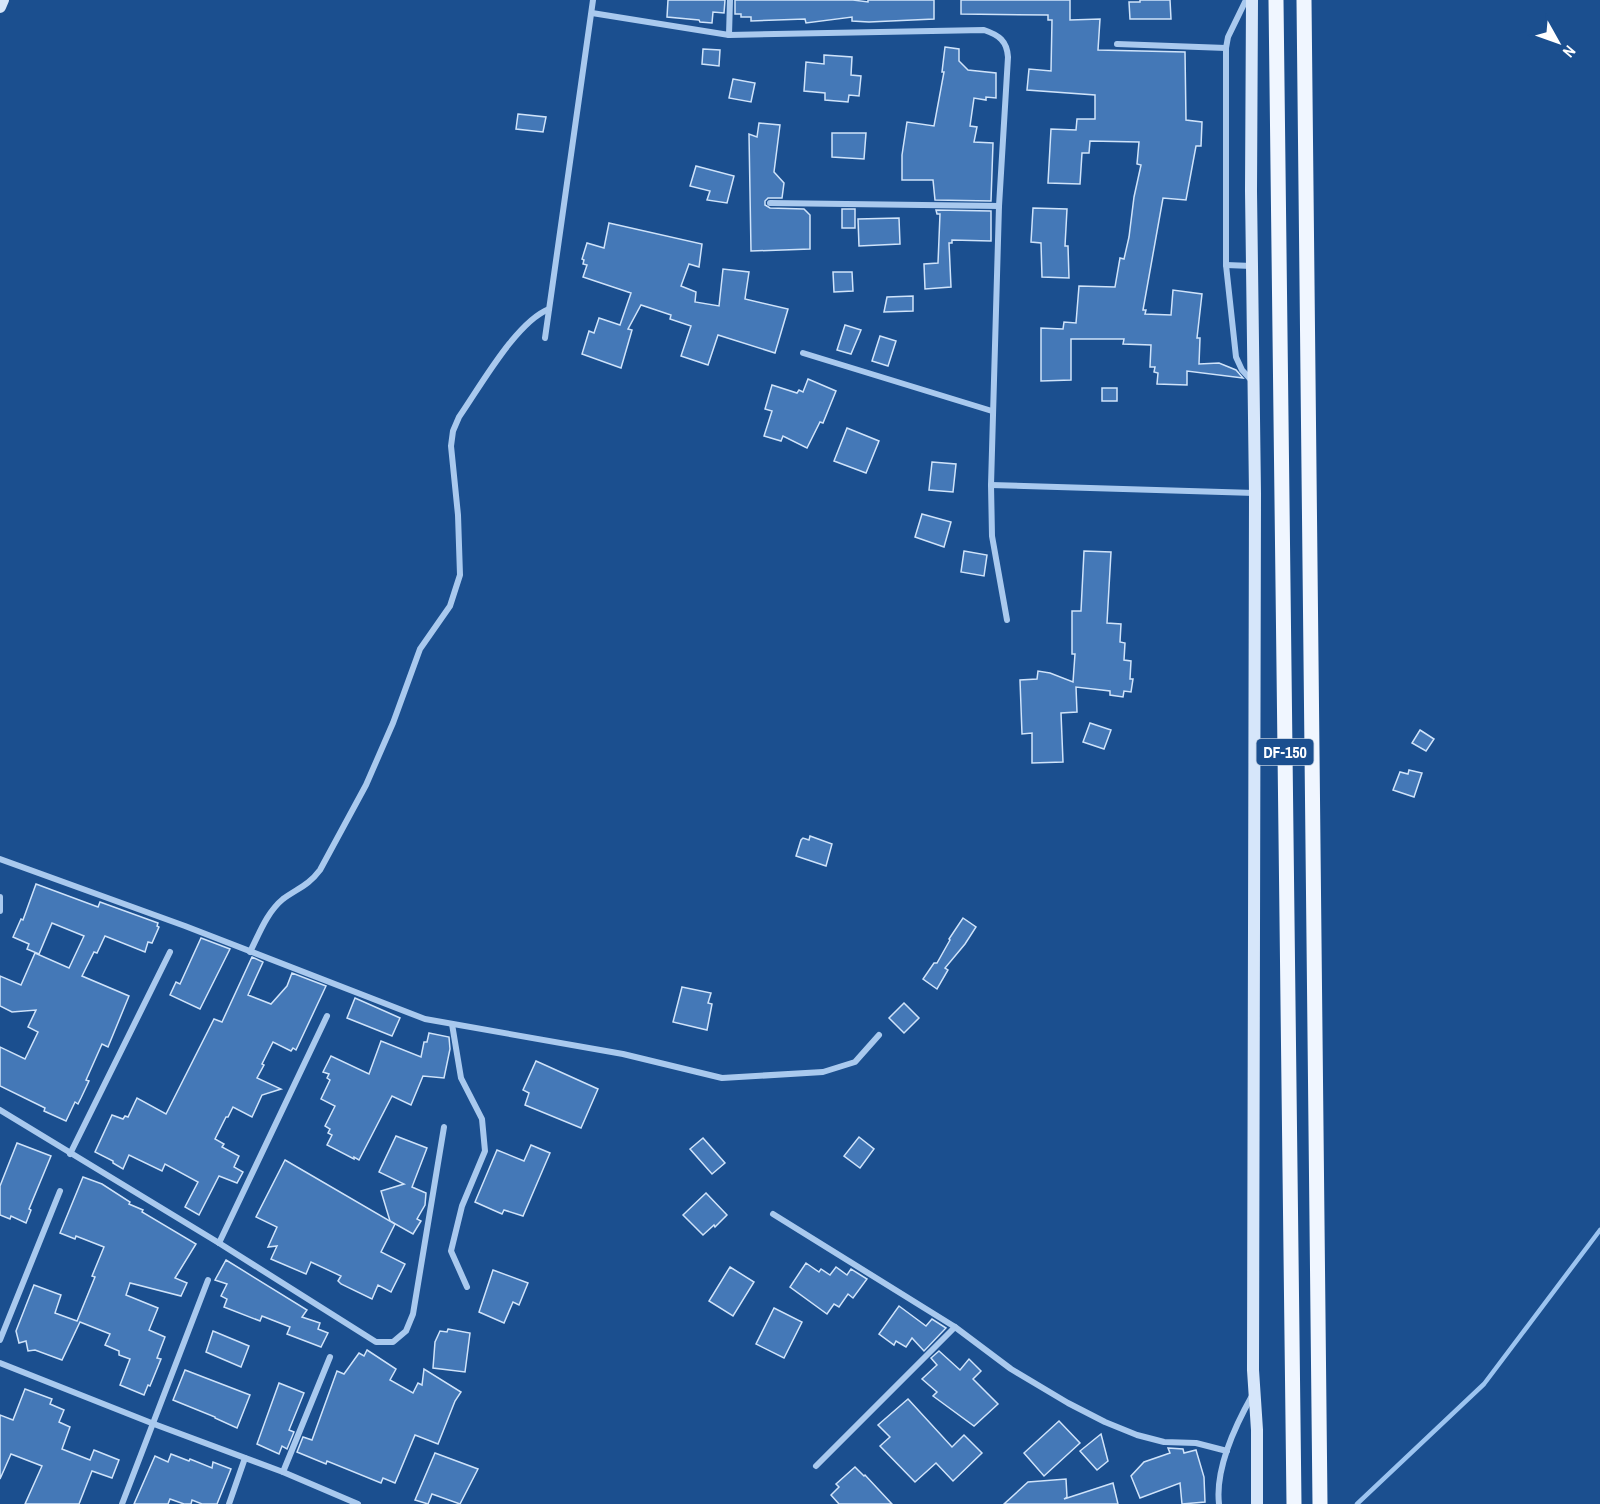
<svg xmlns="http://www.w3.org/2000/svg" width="1600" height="1504" font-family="'Archivo Narrow',sans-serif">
<rect width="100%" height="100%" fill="#1b4f8f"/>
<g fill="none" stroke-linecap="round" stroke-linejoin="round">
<polyline stroke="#9cc4f0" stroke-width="4.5" points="1357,1504 1484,1384 1600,1230"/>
</g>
<g fill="#4478b7" stroke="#cfe3fa" stroke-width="1.5">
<polygon points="668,0 725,0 724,13 713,12 712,23 700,22 699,20 667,17"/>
<polygon points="735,0 853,0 868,2 868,0 934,0 934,19 869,22 852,21 852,17 806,23 805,19 751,21 751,17 741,17 741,14 735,14"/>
<polygon points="961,0 1070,0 1070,20 1100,19 1098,50 1185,52 1186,120 1202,122 1201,146 1196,146 1186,200 1163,198 1143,310 1146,310 1145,314 1171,315 1173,290 1202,294 1197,338 1200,338 1199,364 1219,363 1236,370 1243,378 1187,371 1187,385 1157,384 1158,373 1154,372 1155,367 1150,367 1151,345 1123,344 1124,339 1071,339 1071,380 1041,381 1041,328 1063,329 1064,322 1076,323 1079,286 1115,287 1120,258 1124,259 1129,237 1134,197 1141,165 1137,164 1139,142 1090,141 1089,153 1082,153 1080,184 1048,183 1051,129 1076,130 1077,119 1095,119 1095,95 1027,90 1029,69 1051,71 1052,20 1048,20 1048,15 961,14"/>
<polygon points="1140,0 1170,0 1171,19 1130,19 1129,2 1140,2"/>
<polygon points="945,47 959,49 959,61 968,70 996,73 996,98 986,97 986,100 974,98 970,126 977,127 974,142 993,143 991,201 935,200 933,180 902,180 902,155 907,122 934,126 944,72 942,72"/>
<polygon points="703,49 720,50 719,66 702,64"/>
<polygon points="824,55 852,57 851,75 861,76 859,96 849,95 848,102 825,100 825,93 804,91 806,62 824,64"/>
<polygon points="733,79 755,83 751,102 729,98"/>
<polygon points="518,114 546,117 543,132 516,129"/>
<polygon points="759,123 780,125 774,172 784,183 782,198 768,198 765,201 765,205 770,208 804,209 810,215 810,249 751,251 749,134 757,137"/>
<polygon points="832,133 866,133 864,159 832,157"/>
<polygon points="696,166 734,176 727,203 707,200 710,191 690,186"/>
<polygon points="1033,208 1067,209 1065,246 1068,246 1069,278 1042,277 1041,243 1031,242"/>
<rect x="842" y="209" width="13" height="19"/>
<polygon points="936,210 991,211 991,241 952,240 952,243 949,243 951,287 925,289 924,264 938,263 940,214 937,214"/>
<polygon points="899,218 900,244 859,246 858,219"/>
<polygon points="609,223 702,244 699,267 689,264 681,286 696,292 695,302 719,306 723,269 749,272 745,299 788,309 775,353 718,335 708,365 681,356 691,326 670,319 671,315 641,305 628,329 632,330 621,368 582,354 589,331 594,333 599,318 620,325 631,293 583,277 587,265 583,264 584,260 582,259 587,243 604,248"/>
<polygon points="833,272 852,272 853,291 834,292"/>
<polygon points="913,296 913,311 884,312 887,297"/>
<polygon points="845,325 861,330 851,354 837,350"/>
<polygon points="880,336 896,341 888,366 872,361"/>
<polygon points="808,379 836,391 823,423 820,422 807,448 783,436 781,441 764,436 772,411 765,409 772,385 797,393 799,390 803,392"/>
<rect x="1102" y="388" width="15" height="13"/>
<polygon points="847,428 879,441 866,473 834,461"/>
<polygon points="932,462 956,464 953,492 929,490"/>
<polygon points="922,514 951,522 944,547 915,537"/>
<polygon points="964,551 987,555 984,576 961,572"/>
<polygon points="1084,551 1111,552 1107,623 1121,624 1120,642 1125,643 1124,660 1131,661 1130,679 1133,679 1131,692 1124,691 1123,697 1110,695 1110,691 1076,687 1077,712 1061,713 1063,762 1032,763 1032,733 1022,734 1020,680 1037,679 1038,671 1050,673 1073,682 1075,654 1072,654 1072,611 1081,611"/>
<polygon points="1090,723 1111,730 1104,749 1083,742"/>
<polygon points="1420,730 1434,739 1426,751 1412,743"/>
<polygon points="1409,770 1422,773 1414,797 1393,790 1400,772 1408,774"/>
<polygon points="810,836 832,844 826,866 796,856 801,840 803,838 809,840"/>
<polygon points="36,884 98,907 100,902 158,923 157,926 159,927 152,943 148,942 145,952 105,936 97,953 94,952 82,976 129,996 108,1047 102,1044 86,1080 89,1081 81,1098 78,1104 75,1102 66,1121 44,1111 45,1108 0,1086 0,1047 25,1059 38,1032 28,1027 36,1010 12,1012 0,1006 0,976 21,985 35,953 69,968 84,936 52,923 39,954 27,949 29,944 13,937 21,919 23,920"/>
<polygon points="963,918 976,927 965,944 945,968 948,970 937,989 923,979 934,963 937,963 950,940 949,939"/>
<polygon points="201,938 230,949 200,1009 170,995 176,982 180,984"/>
<polygon points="252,957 263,962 248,995 271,1004 287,986 292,973 326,986 296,1050 293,1048 291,1051 273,1042 262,1064 264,1065 257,1078 281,1089 262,1095 252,1117 233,1107 228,1117 226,1117 215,1139 224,1144 222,1147 239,1156 234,1167 243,1172 237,1183 219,1176 199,1215 185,1207 198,1182 165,1164 162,1171 129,1155 123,1169 113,1163 113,1161 95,1152 112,1115 123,1119 125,1116 128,1117 137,1098 166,1114 214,1019 222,1022"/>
<polygon points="682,987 711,993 708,1003 712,1004 707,1030 673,1022"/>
<polygon points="355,998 400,1018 392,1036 347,1018"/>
<polygon points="904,1003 919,1018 904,1033 889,1018"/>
<polygon points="429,1033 449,1037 450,1049 444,1078 423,1076 411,1105 392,1096 359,1160 354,1157 354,1159 327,1145 332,1135 328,1133 330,1129 325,1126 335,1106 321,1099 330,1080 327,1078 329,1074 323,1072 331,1056 369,1074 381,1041 421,1057 424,1042 427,1042"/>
<polygon points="536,1061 598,1089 581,1128 525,1105 529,1093 523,1090"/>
<polygon points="396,1136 427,1148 412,1187 426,1193 425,1205 417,1219 421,1221 413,1234 390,1221 381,1191 404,1184 379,1172"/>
<polygon points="859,1137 874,1149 860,1168 844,1156"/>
<polygon points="703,1138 725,1163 712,1174 690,1149"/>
<polygon points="17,1143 51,1156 29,1209 31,1210 26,1223 11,1216 10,1219 0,1215 0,1186"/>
<polygon points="531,1145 550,1153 523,1216 504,1210 502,1214 475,1202 497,1150 524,1161"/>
<polygon points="285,1160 395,1224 381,1252 405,1264 391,1292 378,1285 372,1299 341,1284 338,1281 341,1276 311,1262 306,1274 271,1259 277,1246 268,1247 277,1227 256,1217"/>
<polygon points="83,1177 102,1184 130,1202 129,1204 143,1210 142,1212 196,1244 175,1278 187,1283 181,1296 130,1283 126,1295 158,1308 149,1330 165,1337 157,1358 161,1359 150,1386 148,1385 144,1395 120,1385 130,1359 119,1355 119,1351 105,1345 110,1334 80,1322 62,1360 35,1350 28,1351 26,1341 19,1343 16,1331 34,1285 61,1295 55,1313 77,1321 95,1277 92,1276 104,1247 76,1236 75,1239 60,1233"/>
<polygon points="706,1193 727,1215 715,1227 714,1225 703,1235 683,1215"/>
<polygon points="226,1260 307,1310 302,1317 320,1323 318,1329 328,1333 321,1347 287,1334 290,1327 262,1316 260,1321 224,1307 227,1299 221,1296 227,1284 215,1280"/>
<polygon points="806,1263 819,1272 821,1269 830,1275 836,1267 847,1275 851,1269 867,1279 853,1298 848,1294 839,1307 834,1304 827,1314 790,1287"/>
<polygon points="730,1267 754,1282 733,1316 709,1301"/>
<polygon points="493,1270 528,1283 519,1305 513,1302 504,1323 479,1312"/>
<polygon points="899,1306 926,1326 932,1319 946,1328 924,1351 912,1338 906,1347 896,1341 894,1345 879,1334"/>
<polygon points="774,1308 802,1322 784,1358 756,1344"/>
<polygon points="448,1329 470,1333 465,1372 433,1368 435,1342 440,1331 447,1332"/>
<polygon points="213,1331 249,1346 241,1367 206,1352"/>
<polygon points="367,1350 396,1369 390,1380 413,1393 418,1383 422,1385 424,1369 461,1392 455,1401 438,1444 415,1435 395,1483 383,1478 381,1483 327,1461 326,1464 297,1452 303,1437 312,1440 337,1371 344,1374 359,1353 364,1356"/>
<polygon points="939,1351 960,1370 969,1359 981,1371 973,1379 998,1404 974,1426 933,1396 937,1392 922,1379 937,1365 931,1358"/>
<polygon points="185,1370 250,1395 237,1428 215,1418 215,1417 173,1400"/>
<polygon points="279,1383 304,1393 289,1430 294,1432 287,1449 282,1446 279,1454 257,1444"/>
<polygon points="25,1389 52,1399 50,1404 64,1410 59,1422 70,1427 62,1449 90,1460 94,1450 119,1460 112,1478 92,1471 79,1504 25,1504 42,1466 11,1454 0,1479 0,1415 13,1420"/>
<polygon points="908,1399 952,1447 964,1435 982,1453 953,1481 936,1463 915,1482 880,1446 890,1437 878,1425"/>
<polygon points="1059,1421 1080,1443 1044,1476 1024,1453"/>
<polygon points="1101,1434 1108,1461 1097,1470 1080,1451"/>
<polygon points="1168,1448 1183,1449 1184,1453 1196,1450 1204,1477 1205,1502 1182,1504 1180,1483 1140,1498 1131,1476 1144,1462 1170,1453"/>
<polygon points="435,1453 478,1469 460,1504 432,1494 428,1504 415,1500"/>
<polygon points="171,1454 189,1461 190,1459 212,1468 213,1462 231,1469 217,1504 202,1504 192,1500 191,1504 184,1504 170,1499 168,1504 134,1504 155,1456 168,1462"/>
<polygon points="855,1467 864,1476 865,1475 892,1504 839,1504 831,1495 839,1487 836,1484"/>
<polygon points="1066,1479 1067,1497 1064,1499 1113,1483 1118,1504 1004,1504 1028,1482"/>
</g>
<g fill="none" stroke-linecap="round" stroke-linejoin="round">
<g stroke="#a9c9ee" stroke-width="6">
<polyline points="1246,0 1228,37 1226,48 1226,265 1236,357 1242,370 1253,382"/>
<path d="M592,13L729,35L984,30C999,35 1007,41 1008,57L999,206L991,485L992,536L1007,620"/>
<polyline points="729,35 730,0"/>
<polyline points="1117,44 1226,48"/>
<polyline points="770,203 999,206"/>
<polyline points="1226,265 1252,266"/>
<polyline points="545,338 593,0"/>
<polyline points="803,353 992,411"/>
<polyline points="991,485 1255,493"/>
<polyline points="0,859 185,926 425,1019 623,1054 722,1078 823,1072 855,1062 879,1035"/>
<polyline points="0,897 0,911"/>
<path d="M250,952C259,934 267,912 283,899C298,888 308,886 320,870L366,785L393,723L420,649L450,606L460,575L458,515L451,446L453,431L459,417C480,387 516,322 549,309"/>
<polyline points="452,1024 461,1078 482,1119 485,1151 462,1206 451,1251 467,1287"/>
<polyline points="0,1110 219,1243 376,1342 393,1342 406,1331 413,1314 444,1127"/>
<polyline points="70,1154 170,952"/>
<polyline points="773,1214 955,1327 1011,1369 1068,1403 1105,1422 1137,1435 1164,1442 1196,1443 1227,1451"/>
<polyline points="219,1243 327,1016"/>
<polyline points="0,1340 60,1191"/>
<polyline points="0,1363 154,1424 283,1472 358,1504"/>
<polyline points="816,1466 955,1327"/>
<polyline points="283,1472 330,1357"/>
<polyline points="122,1504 208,1280"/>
<polyline points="229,1504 245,1458"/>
<path d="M1219,1504C1215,1469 1236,1424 1253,1394"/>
</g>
<g stroke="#d6e6fa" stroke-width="12">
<polyline points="1252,0 1251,191 1255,493 1253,1370 1257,1430 1257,1504"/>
<polyline points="0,7 3,0"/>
</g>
<g stroke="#f0f6ff" stroke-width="15">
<polyline points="1276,0 1294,1504"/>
<polyline points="1304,0 1320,1504"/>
</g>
</g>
<g text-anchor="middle" stroke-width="6" stroke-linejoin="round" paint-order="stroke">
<rect fill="#1b4f8f" stroke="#bbcadd" stroke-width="1.5" x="1256.5" y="739" width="57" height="26" rx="4.5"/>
<g font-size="16" font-weight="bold" fill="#fff">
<text x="1285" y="758">DF-150</text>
</g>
</g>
<g transform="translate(1558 42) rotate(130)" stroke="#1b4f8f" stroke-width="4.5" paint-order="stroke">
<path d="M0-4.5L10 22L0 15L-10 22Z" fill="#ffffff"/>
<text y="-9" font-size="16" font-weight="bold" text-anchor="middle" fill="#ffffff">N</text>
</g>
</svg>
